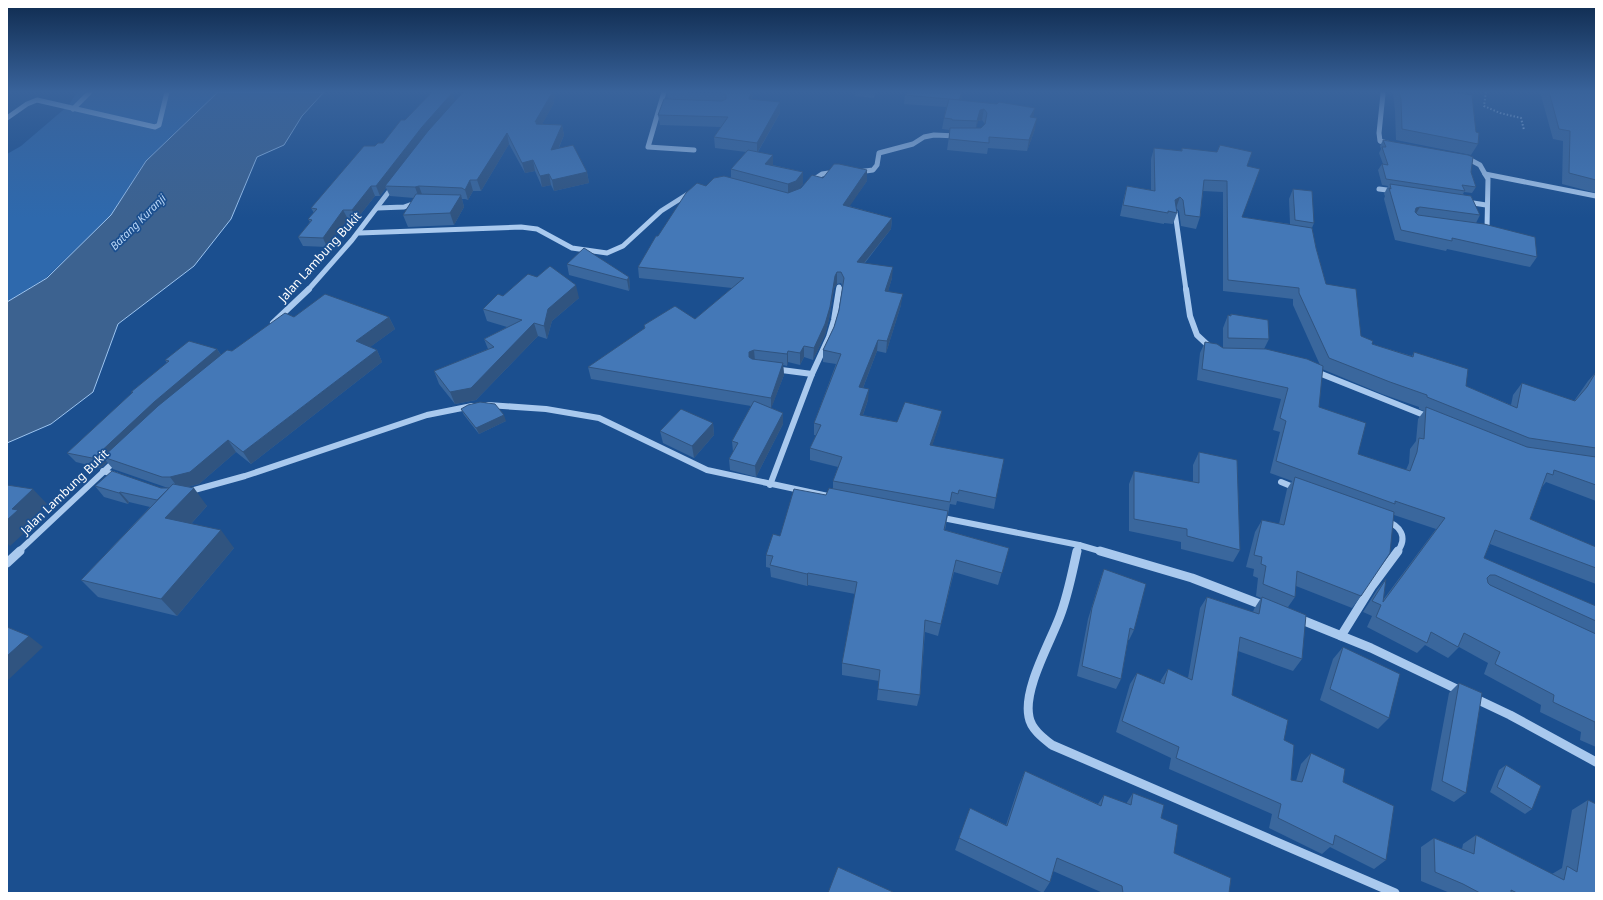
<svg xmlns="http://www.w3.org/2000/svg" width="1603" height="900" font-family="'Noto Sans',sans-serif">
<rect width="100%" height="100%" fill="#1b4f8f"/>
<polygon fill="#2e69ad" points="77,92 218,92 145,162 111,215 46,278 7,302 7,154 21,146 69,105"/>
<polygon fill="#3c6290" stroke="#9cc4f0" points="218,92 324,92 302,116 284,145 257,157 231,219 194,266 118,324 93,392 51,424 7,443 7,302 47,278 111,215 146,161"/>
<g fill="none" stroke-linecap="round" stroke-linejoin="round">
<polyline stroke="#a9c9ee" stroke-width="2" stroke-dasharray="1.5 2" stroke-linecap="butt" points="1486,92 1484,106 1500,113 1521,118 1524,130"/>
<g stroke="#a9c9ee" stroke-width="5">
<polyline points="664,92 648,147 694,150"/>
<polyline points="1383,94 1379,133 1380,141 1390,144"/>
<polyline points="73,109 90,92"/>
<polyline points="7,118 27,104 37,100 155,127 159,125 167,92"/>
<polyline points="1465,157 1480,165 1485,174"/>
<polyline points="858,172 873,170 877,165 879,153 913,144 924,137 934,135 957,136"/>
<polyline points="810,182 822,174 836,172"/>
<polyline points="1379,189 1395,191"/>
<polyline points="1467,202 1486,205"/>
<polyline points="377,208 404,207 418,202"/>
<polyline points="1175,212 1186,290"/>
<polyline points="1481,230 1487,228 1488,179 1485,174 1596,196"/>
<polyline points="359,233 521,227 537,229 572,248 607,253 623,246 661,211 691,192"/>
<polyline points="308,290 352,240 394,185"/>
<polyline points="839,290 839,287"/>
</g>
<g stroke="#a9c9ee" stroke-width="6">
<polyline points="1186,289 1190,316 1197,335 1211,348"/>
<polyline points="273,323 309,289"/>
<polyline points="774,369 812,374"/>
<polyline points="1314,371 1429,417"/>
<polyline points="488,405 546,409 599,418 707,470 828,496"/>
<polyline points="103,471 118,476"/>
<polyline points="1281,482 1298,489"/>
<polyline points="770,485 812,374 829,337 834,320 839,289"/>
<polyline points="187,492 245,476 427,415 472,406"/>
<polyline points="938,517 1079,545 1103,552"/>
<path d="M1384,520C1400,525 1409,537 1397,552"/>
<polyline points="18,552 116,460"/>
<polyline points="1077,552 1079,545"/>
</g>
<g stroke="#a9c9ee" stroke-width="9">
<path d="M1077,551C1072,573 1068,595 1060,616C1050,643 1023,689 1029,717C1031,729 1043,738 1052,745L1395,893"/>
<polyline points="1100,551 1192,578 1265,606"/>
<polyline points="7,563 20,551"/>
<polyline points="1297,618 1371,648 1463,692"/>
<polyline points="1341,636 1372,586 1398,551"/>
<polyline points="1472,697 1510,715 1596,762"/>
</g>
</g>
<g fill="#3a679d" fill-rule="evenodd">
<polygon points="667,92 753,92 752,99 780,102 780,113 758,152 773,165 803,172 803,184 799,189 823,178 867,181 849,206 892,218 891,229 865,263 892,278 888,291 901,305 886,353 877,351 863,388 868,400 863,415 897,422 940,422 932,445 996,498 994,509 957,501 956,505 950,504 945,530 1009,548 998,585 954,572 938,636 925,632 920,695 917,706 877,700 879,681 842,675 842,663 855,594 808,585 807,586 771,577 770,568 766,567 766,555 780,536 826,495 833,489 833,481 838,467 810,460 810,448 816,435 814,435 814,423 836,364 823,362 823,350 834,327 839,310 843,288 841,283 837,284 834,288 829,319 825,335 813,360 804,357 800,365 788,362 787,366 783,365 784,375 771,408 783,413 783,424 756,477 730,470 729,459 733,452 732,441 751,406 591,379 588,367 644,329 644,325 695,319 732,288 639,278 638,267 658,236 706,186 731,178 731,169 746,152 715,148 714,137 721,127 660,125 658,115 668,99"/>
<polygon points="855,92 875,92 874,98 855,96"/>
<path d="M963,92L961,100L1033,117L1035,129L1027,151L988,148L987,154L947,150L950,130L942,129L946,107L904,104L905,95ZM982,120L985,124L981,128H976L978,121Z"/>
<polygon points="1393,92 1453,92 1476,132 1478,144 1471,155 1396,140 1395,111"/>
<polygon points="1540,92 1596,92 1596,193 1562,184 1563,141 1553,139"/>
<polygon points="555,97 553,100 554,103 542,124 562,125 564,135 559,148 587,172 589,183 554,191 551,185 542,187 535,171 525,173 509,144 481,191 473,191 468,200 465,199 462,199 464,207 454,225 408,227 403,215 414,198 390,196 386,188 380,196 375,196 356,220 348,219 327,247 303,246 298,237 310,222 308,219 314,213 311,208 375,146 383,143 405,120 455,100"/>
<polygon points="1383,140 1471,172 1476,187 1472,193 1464,192 1463,194 1480,215 1476,223 1537,257 1530,267 1447,249 1446,251 1395,240 1384,199 1385,196 1384,194 1388,186 1382,185 1378,170 1382,164 1383,164 1379,153 1381,149 1380,146"/>
<path d="M1154,148L1181,151L1182,148L1247,166L1242,217L1290,224L1289,199L1293,189L1314,223L1312,228L1316,248L1326,284L1361,336L1372,344L1412,356L1414,352L1466,386L1511,405L1513,395L1522,383L1574,401L1588,381L1596,372V501L1546,482L1542,487L1530,519L1596,547V584L1490,544L1484,558L1596,606V747L1580,740L1581,732L1540,712L1541,705L1484,674L1488,663L1459,647L1448,658L1425,645L1417,653L1367,627L1372,616L1363,612L1377,590L1386,579L1383,600L1436,529L1394,515L1361,596L1352,608L1296,586L1295,597L1288,607L1302,659L1293,671L1238,651L1232,695L1284,740L1291,780L1296,781L1301,764L1311,753L1343,782L1386,860L1374,869L1330,847L1322,854L1269,828L1272,814L1169,769L1171,758L1116,732L1130,684L1137,673L1160,683L1161,680L1168,669L1188,678L1200,608L1207,597L1253,612L1254,609L1261,598L1256,596L1258,578L1253,576L1254,569L1246,567L1255,532L1262,520L1279,524L1287,489L1292,481L1270,473L1280,432L1273,430L1281,399L1197,380L1200,353L1205,342L1223,348V328L1228,315H1230L1231,314L1269,339L1264,349L1320,365L1293,305V299L1223,291V192L1203,191L1200,217L1196,229L1181,226L1179,211L1176,208L1177,213L1173,224L1164,223V224L1120,216L1124,197L1127,186L1151,190V159ZM1322,369L1382,394L1419,407V409L1424,411L1418,419L1416,441L1410,449L1409,463L1406,470L1358,454L1319,407Z"/>
<polygon points="567,264 629,277 630,287 629,291 569,275"/>
<polygon points="579,298 552,321 547,339 538,336 476,400 455,404 439,384 434,371 488,349 484,339 507,327 487,321 483,309"/>
<polygon points="294,317 389,317 395,329 370,347 377,350 382,362 251,464 236,452 199,484 187,487 207,506 191,524 234,548 177,616 98,597 81,580 150,507 129,502 128,504 104,497 95,486 168,488 113,469 107,462 103,466 100,468 76,462 67,453 132,393 131,392 167,363 165,360 217,349 221,355 232,351"/>
<polygon points="461,409 506,421 479,434 464,415"/>
<polygon points="713,423 714,435 694,458 663,443 660,431"/>
<polygon points="1199,452 1240,550 1233,562 1181,549 1181,542 1129,531 1129,484 1134,471 1193,482 1193,465"/>
<polygon points="1104,569 1134,630 1129,640 1128,640 1121,679 1116,689 1077,676 1088,619 1100,580"/>
<polygon points="1343,647 1389,718 1378,729 1320,700 1333,659"/>
<polygon points="1459,683 1466,793 1454,802 1431,790 1449,693"/>
<polygon points="1506,765 1532,809 1525,814 1490,792 1499,770"/>
<polygon points="1025,771 1098,804 1104,795 1126,804 1133,793 1161,818 1174,853 1229,893 1103,893 1053,871 1050,882 1043,893 955,850 970,808 1006,825 1019,785"/>
<polygon points="1588,800 1596,893 1450,893 1421,881 1421,847 1434,838 1462,849 1463,844 1476,835 1552,874 1562,868 1572,810"/>
</g>
<g fill="#305480">
<polygon points="453,92 455,101 385,186 386,188 380,196 376,186 422,127"/>
<polygon points="550,92 554,92 555,97 553,100 554,103 539,130 535,122"/>
<polygon points="751,92 753,92 749,109 749,99"/>
<polygon points="962,92 963,92 958,108 959,100"/>
<polygon points="780,102 780,113 757,153 757,143"/>
<polygon points="1035,108 1033,119 1030,117"/>
<polygon points="984,109 982,120 978,121 975,132 977,121 980,110"/>
<polygon points="1037,118 1035,129 1027,151 1029,140"/>
<polygon points="562,125 564,135 553,161 551,150"/>
<polygon points="507,133 509,144 481,191 477,180"/>
<polygon points="773,155 773,167 765,164"/>
<polygon points="533,160 535,171 525,173 522,163"/>
<polygon points="867,170 867,181 843,216 843,205"/>
<polygon points="587,172 589,183 554,191 552,180"/>
<polygon points="803,172 803,184 796,193 788,196 788,184"/>
<polygon points="549,174 551,185 542,187 540,176"/>
<polygon points="470,180 473,191 468,200 465,190"/>
<polygon points="371,186 375,196 356,220 352,210"/>
<polygon points="419,186 423,197 419,198 415,187"/>
<polygon points="461,195 464,207 454,225 450,213"/>
<polygon points="1180,197 1176,208 1175,200"/>
<polygon points="1420,207 1414,217 1416,208"/>
<polygon points="343,210 348,219 327,247 323,238"/>
<polygon points="892,218 891,229 856,273 857,262"/>
<polygon points="893,267 892,278 885,302 885,291"/>
<polygon points="837,272 837,284 834,288 829,319 825,335 813,360 814,348 835,276"/>
<polygon points="629,277 630,287 629,291 627,280"/>
<polygon points="576,285 579,298 552,321 547,339 544,326 548,309"/>
<polygon points="903,294 901,305 886,353 887,341"/>
<polygon points="389,317 395,329 362,353 356,341"/>
<polygon points="534,323 538,336 476,400 455,404 450,392"/>
<polygon points="878,340 877,351 859,398 859,387"/>
<polygon points="804,346 804,357 800,365 800,353"/>
<polygon points="217,349 223,359 103,457 107,462 103,466 100,468 92,458 154,402"/>
<polygon points="377,350 382,362 251,464 243,452"/>
<polygon points="754,350 755,361 749,357 749,352"/>
<polygon points="788,351 788,362 787,366 787,354"/>
<polygon points="783,363 784,375 771,409 771,398"/>
<polygon points="869,389 868,400 859,426 860,415"/>
<polygon points="942,411 940,422 929,456 930,445"/>
<polygon points="783,413 783,424 756,477 755,466"/>
<polygon points="504,415 506,421 479,434 476,428"/>
<polygon points="713,423 714,435 694,458 692,446"/>
<polygon points="228,440 236,452 199,484 179,489 170,477"/>
<polygon points="194,488 207,506 180,536 165,518"/>
<polygon points="33,489 47,504 29,521 33,525 10,546 7,543 7,520 12,509"/>
<polygon points="120,492 129,502 128,504 119,493"/>
<polygon points="221,530 234,548 177,616 161,599"/>
<polygon points="808,573 808,585 807,586 807,574"/>
<polygon points="29,636 43,647 7,681 7,656"/>
</g>
<g fill="#4478b7" stroke="#305480">
<polygon points="432,92 453,92 422,127 376,186 371,186 352,210 343,210 323,238 298,237 312,220 308,219 317,209 311,208 364,146 375,146 378,143 383,143 401,120 405,120"/>
<polygon points="463,92 550,92 549,93 552,93 535,122 537,122 536,124 562,125 551,150 573,145 587,172 552,180 549,174 540,176 533,160 522,163 507,133 477,180 470,180 465,190 462,188 419,186 415,187 385,186 428,131"/>
<polygon points="688,92 751,92 749,99 780,102 757,143 714,137 728,117 658,115 664,99 722,101 726,99 726,95 722,93"/>
<polygon points="910,92 962,92 959,100 905,95"/>
<polygon points="1399,92 1453,92 1472,95 1476,132 1479,133 1478,144 1402,129 1401,100"/>
<polygon points="1549,92 1596,92 1596,180 1569,173 1570,131 1559,129"/>
<polygon points="949,99 997,104 999,102 1035,108 1030,117 1037,118 1029,140 989,137 989,143 949,139 950,128 981,128 985,124 987,113 984,109 980,110 977,121 952,120 952,119 944,118"/>
<polygon points="1383,140 1468,155 1473,157 1471,172 1476,187 1462,185 1465,191 1386,179 1382,164 1388,165 1382,147 1386,147"/>
<polygon points="1220,145 1252,152 1247,166 1260,169 1242,217 1312,228 1316,248 1326,284 1356,289 1361,336 1373,341 1372,344 1413,357 1414,352 1468,369 1466,386 1517,408 1522,383 1575,401 1587,387 1596,372 1596,448 1529,438 1427,397 1427,395 1390,382 1329,358 1299,293 1299,288 1228,280 1227,181 1204,180 1200,217 1185,215 1183,200 1180,197 1175,200 1177,213 1168,211 1168,213 1123,205 1127,186 1155,191 1154,148 1182,151 1182,148 1217,152"/>
<polygon points="748,150 773,155 765,164 803,172 796,181 788,184 731,169"/>
<polygon points="834,164 839,164 867,170 843,205 892,218 857,262 893,267 885,291 903,294 887,341 878,340 859,387 869,389 860,415 897,422 905,402 942,411 930,445 1004,459 996,498 959,490 958,494 952,492 950,502 833,481 842,457 810,448 821,425 814,423 841,354 823,350 834,327 839,310 844,278 841,272 837,272 835,276 830,307 825,324 814,348 804,346 800,353 788,351 787,354 754,350 749,352 749,357 752,359 783,363 771,398 588,367 645,328 644,325 675,306 695,319 744,278 638,267 656,236 658,236 686,193 697,183 706,186 714,178 724,176 788,193 801,188 812,175 823,178"/>
<polygon points="1390,184 1471,196 1480,215 1420,207 1416,208 1415,212 1418,215 1484,224 1535,237 1537,257 1452,238 1452,241 1401,230 1389,188 1391,189"/>
<polygon points="1293,189 1312,191 1314,223 1295,220"/>
<polygon points="416,194 461,195 450,213 403,215"/>
<polygon points="584,248 629,277 627,280 567,264"/>
<polygon points="550,266 576,285 548,309 544,326 534,323 471,388 450,392 434,371 494,347 484,339 522,320 483,309 498,294 503,296 528,274 537,277"/>
<polygon points="325,294 389,317 356,341 377,350 243,452 228,440 190,472 170,477 162,477 103,457 158,406 227,350 232,351 285,313 294,317"/>
<polygon points="1231,314 1268,320 1269,339 1228,338 1228,315 1231,316"/>
<polygon points="189,341 217,349 154,402 95,457 92,458 67,453 133,392 131,392 169,361 165,360"/>
<polygon points="1205,342 1217,344 1223,348 1266,349 1307,359 1323,366 1319,407 1366,423 1358,454 1410,471 1417,452 1419,438 1424,439 1426,407 1527,447 1596,457 1596,485 1554,470 1553,475 1547,473 1530,519 1596,547 1596,568 1495,530 1484,558 1596,606 1596,621 1495,575 1490,575 1487,578 1488,583 1490,585 1596,634 1596,731 1595,730 1595,722 1553,702 1554,695 1495,664 1500,652 1464,633 1458,647 1431,632 1427,643 1376,617 1381,605 1372,601 1386,579 1383,602 1445,518 1395,501 1395,504 1276,461 1286,421 1280,418 1288,388 1202,369"/>
<polygon points="754,401 783,413 755,466 729,459 738,443 732,441"/>
<polygon points="480,402 495,404 504,415 476,428 461,409 468,405"/>
<polygon points="681,409 713,423 692,446 660,431"/>
<polygon points="1199,452 1237,460 1240,550 1187,536 1187,529 1134,519 1134,471 1199,483"/>
<polygon points="112,471 161,488 169,488 157,500 120,492 119,493 95,486"/>
<polygon points="1295,477 1394,512 1390,553 1361,596 1297,571 1295,597 1263,584 1266,566 1261,564 1262,557 1254,555 1262,520 1284,525"/>
<polygon points="173,484 194,488 165,518 221,530 161,599 81,580"/>
<polygon points="7,485 33,489 12,509 18,510 7,520"/>
<polygon points="829,488 948,511 944,530 1009,548 1002,573 956,560 941,624 925,620 920,695 878,689 880,670 842,663 857,582 808,573 807,574 770,565 773,556 766,555 773,534 780,536 794,489 826,495"/>
<polygon points="1104,569 1146,584 1134,630 1130,628 1121,679 1082,666 1092,608"/>
<polygon points="1207,597 1259,614 1262,597 1306,615 1302,659 1240,637 1232,695 1288,720 1284,740 1294,745 1291,780 1302,782 1311,753 1345,769 1343,782 1394,806 1386,860 1335,835 1333,845 1278,818 1281,804 1176,758 1179,747 1122,721 1137,673 1164,684 1168,669 1192,680"/>
<polygon points="7,627 29,636 7,656"/>
<polygon points="1343,647 1400,674 1389,718 1330,689"/>
<polygon points="1459,683 1482,693 1466,793 1442,781"/>
<polygon points="1506,765 1541,786 1532,809 1497,787"/>
<polygon points="1025,771 1101,806 1104,795 1131,805 1133,793 1164,805 1161,818 1178,825 1174,853 1231,878 1229,893 1123,893 1122,886 1057,858 1050,882 959,838 970,808 1007,826"/>
<polygon points="1588,800 1596,804 1596,893 1517,893 1511,890 1511,893 1480,893 1463,884 1435,872 1434,838 1474,854 1476,835 1564,880 1567,866 1577,872"/>
<polygon points="838,867 893,892 893,893 828,893"/>
</g>
<linearGradient id="sky" x2="0" y2="1"><stop stop-color="#0f2b4f"/><stop offset="0.42" stop-color="#39639b"/><stop offset="1" stop-color="#39639b" stop-opacity="0"/></linearGradient>
<rect width="1603" height="218" fill="url(#sky)"/>
<g text-anchor="middle" stroke-width="3.5" stroke-linejoin="round" paint-order="stroke">
<g font-size="11" font-style="italic" fill="#b5d3f5" stroke="#1b4f8f">
<text transform="translate(138 222) rotate(-45)" y="4">Batang Kuranji</text>
</g>
<g font-size="12" fill="#fff" stroke="#1b4f8f">
<text transform="translate(320 257) rotate(-48)" y="4">Jalan Lambung Bukit</text>
<text transform="translate(65 492) rotate(-44)" y="4">Jalan Lambung Bukit</text>
</g>
</g>
<rect width="1603" height="900" fill="none" stroke="#ffffff" stroke-width="16"/>
</svg>
